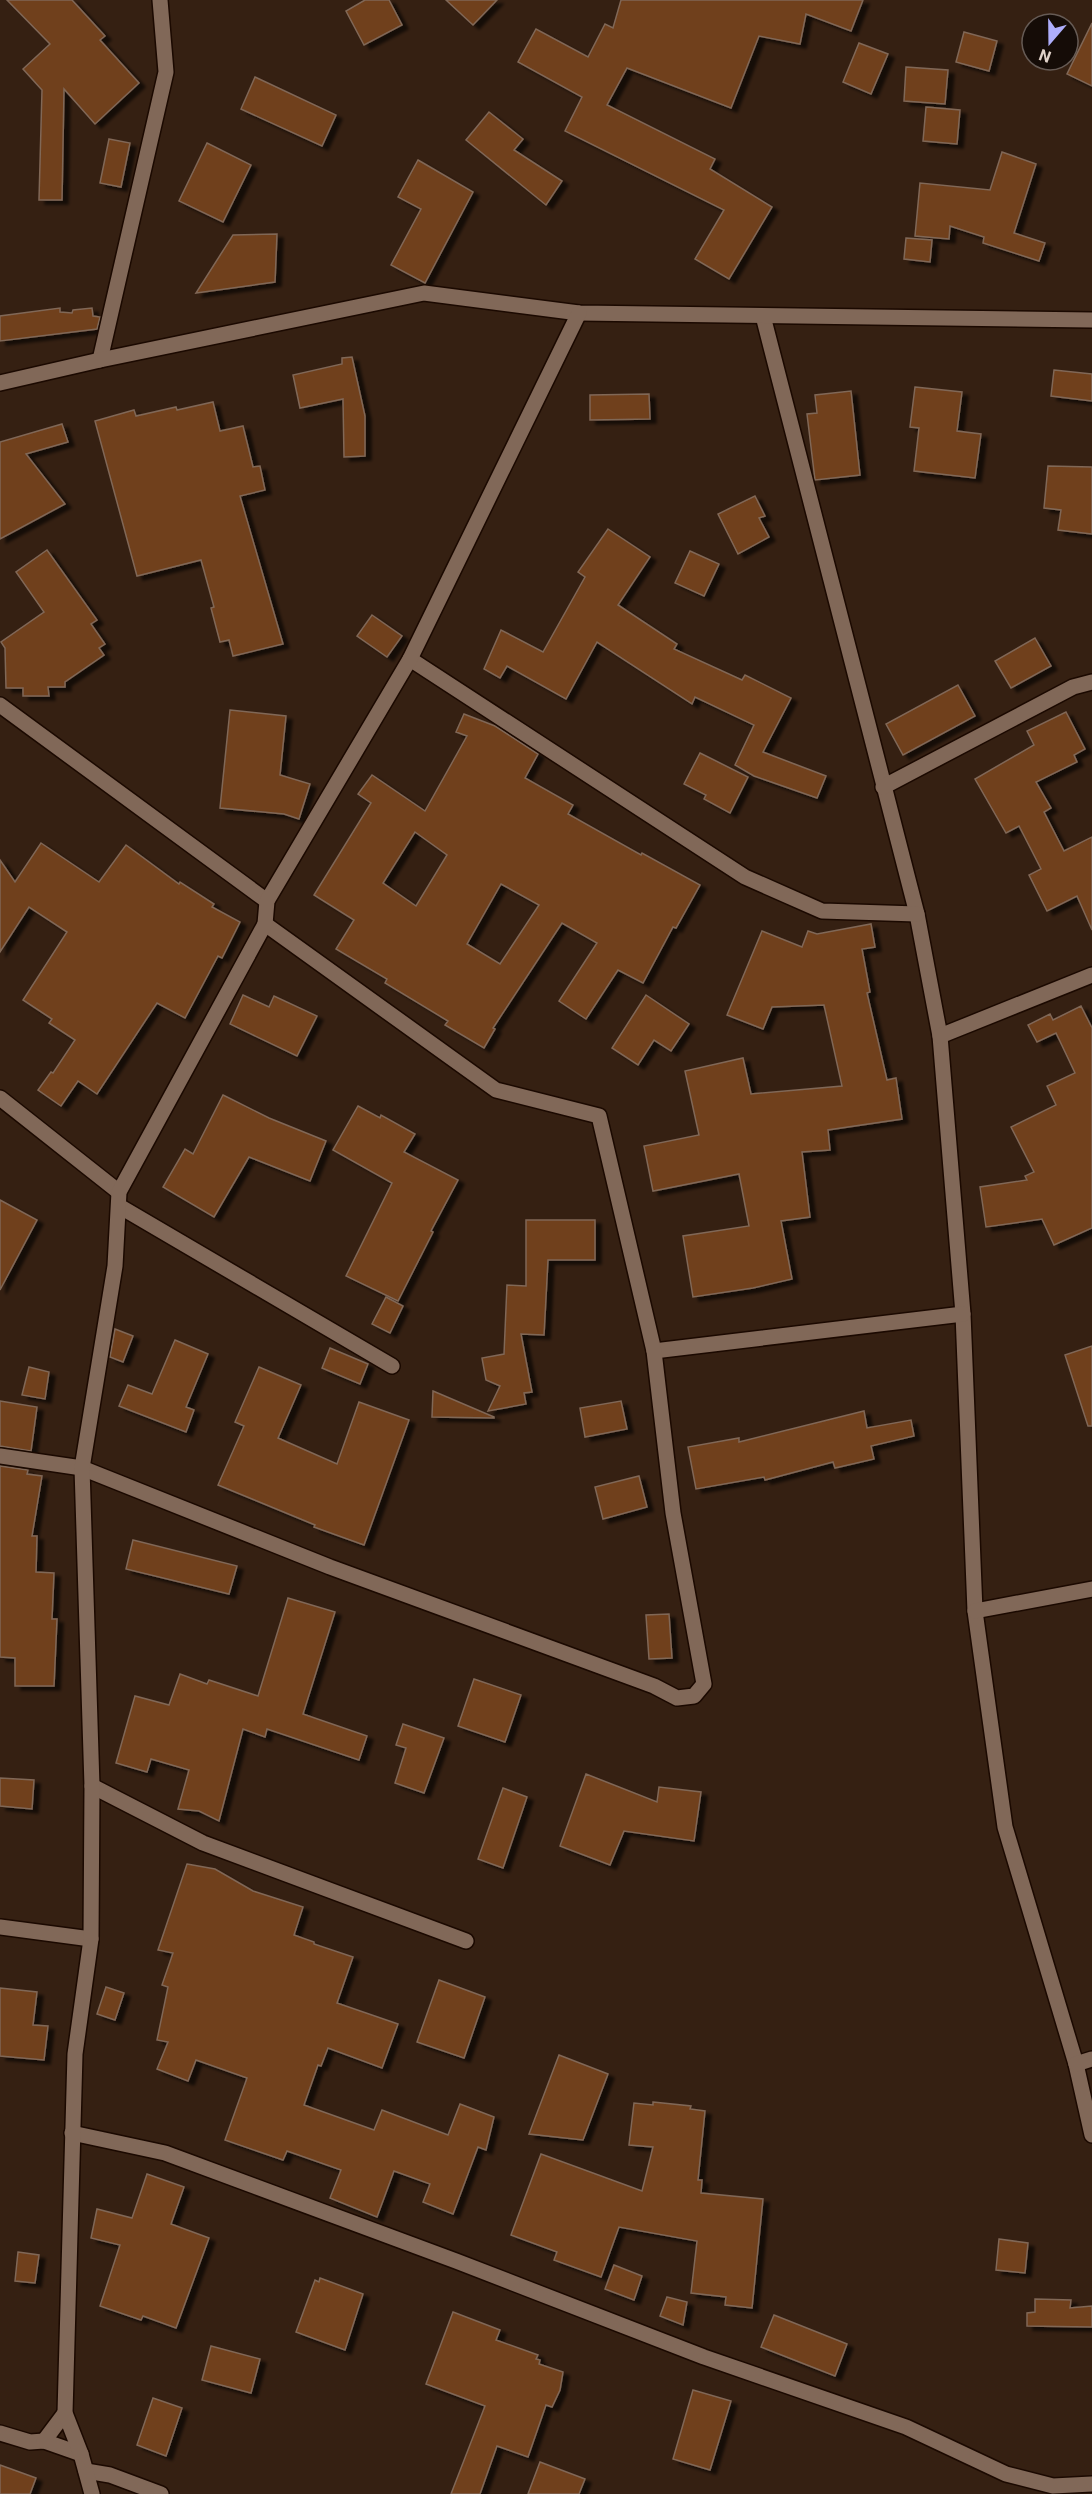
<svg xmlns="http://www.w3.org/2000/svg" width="1092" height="2494" font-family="Roboto,sans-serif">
<defs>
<filter id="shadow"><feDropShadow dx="6" dy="4" stdDeviation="1.5" flood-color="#0009"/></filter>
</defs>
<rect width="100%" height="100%" fill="#352012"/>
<g fill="#6f3f1b" stroke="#806757" stroke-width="1.5" fill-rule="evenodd" filter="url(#shadow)">
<polygon points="7,0 72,0 105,36 100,40 139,83 95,124 64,89 62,200 39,200 42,90 23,69 50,44"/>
<polygon points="365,0 389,0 402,25 364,45 346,11"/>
<polygon points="446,0 497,0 473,25"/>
<polygon points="621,0 863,0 851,31 806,14 800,44 759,36 731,108 627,68 607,105 715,159 710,169 772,207 729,279 695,259 724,210 565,131 582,97 518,62 536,29 588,57 605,24 613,28"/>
<polygon points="1092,23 1092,86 1067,74"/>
<polygon points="964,32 997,41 989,71 956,62"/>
<polygon points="859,43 888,54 871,94 843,82"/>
<polygon points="906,67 948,70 945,104 904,101"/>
<polygon points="255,77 336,115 322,146 241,109"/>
<polygon points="926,107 960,110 957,144 923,141"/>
<polygon points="489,112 523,139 514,150 562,181 546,205 466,140"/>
<polygon points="109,139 130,143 121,187 100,183"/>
<polygon points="207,143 251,165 223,222 179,201"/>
<polygon points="1002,152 1036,164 1014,233 1045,243 1039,261 983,243 984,237 950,226 949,239 915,236 920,183 990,190"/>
<polygon points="418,160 473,192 425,283 391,265 421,209 398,197"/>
<polygon points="277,234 275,282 196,293 233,235"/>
<polygon points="906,238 932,240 930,262 904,259"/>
<polygon points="60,308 60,312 72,313 73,310 92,308 93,316 100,317 97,329 0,341 0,316"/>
<polygon points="352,357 365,416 365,456 344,457 343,399 300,408 293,375 342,364 342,358"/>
<polygon points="1054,370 1092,374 1092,401 1051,396"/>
<polygon points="915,387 962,392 957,431 981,434 975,478 914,471 919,428 910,427"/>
<polygon points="851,391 860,475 815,480 807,414 817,413 815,395"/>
<polygon points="649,394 650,419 590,420 590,395"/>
<polygon points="213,402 220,431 243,426 253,467 260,466 265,490 240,496 283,644 233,656 229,640 220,642 211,608 214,607 201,560 137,576 95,421 134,410 136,416 176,407 177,410"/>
<polygon points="62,424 68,442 26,454 65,504 0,539 0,442"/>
<polygon points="1048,466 1092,467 1092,534 1058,530 1061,510 1044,508"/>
<polygon points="755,496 765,516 759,518 769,537 738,554 718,514"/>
<polygon points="608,529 650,557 618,605 677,644 674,649 742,680 745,675 791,698 763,752 826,776 817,798 754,776 735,765 754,725 695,697 692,704 597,642 566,699 507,666 500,678 484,669 501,630 543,652 585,577 578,572"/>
<polygon points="47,550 97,620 91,624 105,644 99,648 104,655 65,682 65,687 48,687 49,696 23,696 23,688 6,688 5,648 1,642 44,612 16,572"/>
<polygon points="690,551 719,564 704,596 675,583"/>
<polygon points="372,615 402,636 387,657 357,636"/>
<polygon points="1035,638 1051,666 1011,688 995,661"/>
<polygon points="958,685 975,716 903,755 886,724"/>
<polygon points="230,710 286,716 280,775 310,784 299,819 284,814 220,808"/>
<polygon points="1066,712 1085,749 1074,755 1077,762 1036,782 1051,808 1044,812 1064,851 1092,837 1092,930 1077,896 1047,911 1029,875 1041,869 1019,826 1006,833 975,779 1034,745 1027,731"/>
<path d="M464,714L495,726L538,754L525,778L573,805L568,814L641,855L642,853L700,885L676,928L673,927L643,983L618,970L586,1019L559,1001L597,943L562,923L493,1028L495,1029L484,1048L445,1025L448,1021L385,983L387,979L336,949L354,920L314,895L371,803L358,794L372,775L425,811L467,736L456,732ZM415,832L447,855L416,906L383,883ZM501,884L539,905L500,964L467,944Z"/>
<polygon points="700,753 748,777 730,813 704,799 706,795 684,784"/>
<polygon points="41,843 99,882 126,845 179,884 180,882 214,904 212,907 240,922 222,958 218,956 185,1018 157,1003 97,1094 78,1081 61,1106 38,1090 51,1072 53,1073 75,1040 49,1023 52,1019 23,1000 67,932 29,907 0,952 0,860 15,882"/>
<polygon points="871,924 875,947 862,949 870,992 867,993 887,1080 896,1078 902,1119 828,1130 830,1150 802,1152 810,1217 781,1221 792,1279 753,1288 693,1297 683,1236 749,1226 739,1174 653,1191 644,1146 699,1135 685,1071 743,1058 751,1094 842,1086 824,1005 772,1007 763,1029 727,1015 762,931 802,947 808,931 817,934"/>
<polygon points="243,995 269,1007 274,996 317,1016 297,1056 230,1024"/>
<polygon points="646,995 689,1024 671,1051 654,1040 638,1065 612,1048"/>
<polygon points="1081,1006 1092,1028 1092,1228 1054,1245 1042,1219 986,1227 980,1187 1027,1180 1025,1176 1034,1172 1011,1127 1056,1105 1047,1086 1075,1073 1056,1033 1037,1042 1028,1025 1050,1014 1053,1020"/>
<polygon points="223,1095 269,1118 326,1141 310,1181 249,1157 214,1217 163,1187 185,1149 193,1154"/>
<polygon points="358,1106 380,1118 381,1115 415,1134 404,1152 458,1180 431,1231 433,1232 398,1301 346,1276 392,1183 333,1150"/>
<polygon points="0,1200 37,1220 0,1290"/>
<polygon points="526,1220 595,1220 595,1260 548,1260 544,1335 521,1334 532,1392 524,1393 526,1404 488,1411 500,1386 486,1380 482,1358 504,1354 507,1285 526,1286"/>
<polygon points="386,1297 403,1306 390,1333 372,1324"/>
<polygon points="115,1329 133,1336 123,1362 110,1357"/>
<polygon points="175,1340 208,1354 186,1407 194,1410 186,1432 119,1406 128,1385 152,1394"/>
<polygon points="1092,1346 1092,1426 1088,1426 1065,1355"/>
<polygon points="330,1348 368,1364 360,1384 322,1368"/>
<polygon points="29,1367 49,1372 45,1399 22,1395"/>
<polygon points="259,1367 301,1385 278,1438 337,1464 359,1402 409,1420 364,1545 314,1527 315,1525 218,1485 244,1426 235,1422"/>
<polygon points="433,1391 494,1417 494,1418 432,1417"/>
<polygon points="0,1401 37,1407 31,1451 0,1446"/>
<polygon points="621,1401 627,1429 585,1437 580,1408"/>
<polygon points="864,1411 867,1428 911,1420 914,1436 871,1446 874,1459 835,1468 833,1462 765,1480 764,1477 696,1489 688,1447 739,1438 739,1442"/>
<polygon points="0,1466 28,1470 27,1474 42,1476 32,1536 37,1536 36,1572 54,1573 52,1619 57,1619 54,1686 15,1686 15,1658 0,1657"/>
<polygon points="639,1476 647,1507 603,1519 595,1487"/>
<polygon points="133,1540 237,1566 229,1594 126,1569"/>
<polygon points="288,1598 335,1612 303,1714 367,1736 359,1760 267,1729 265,1737 243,1729 219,1821 199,1811 178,1809 189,1770 151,1759 147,1772 116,1763 135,1696 169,1705 180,1674 207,1684 209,1680 258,1696"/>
<polygon points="669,1614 672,1658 649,1659 646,1615"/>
<polygon points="474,1679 521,1695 505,1742 458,1726"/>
<polygon points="403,1724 444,1738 424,1793 395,1783 406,1748 396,1745"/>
<polygon points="586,1774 657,1802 659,1787 701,1792 694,1841 624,1831 610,1865 560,1846"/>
<polygon points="0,1778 34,1780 32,1809 0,1806"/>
<polygon points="503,1788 527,1797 503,1868 478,1859"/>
<polygon points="187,1864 215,1869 253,1891 303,1907 294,1935 314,1942 314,1944 353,1957 337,2003 398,2024 382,2068 328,2048 321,2066 318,2065 304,2105 374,2130 382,2110 448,2135 460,2104 494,2117 486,2150 478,2147 453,2214 423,2202 430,2184 394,2171 377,2217 330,2198 341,2170 287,2151 283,2160 225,2140 247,2078 196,2060 188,2081 157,2069 168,2042 157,2040 168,1987 162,1985 173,1953 158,1950"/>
<polygon points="439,1980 485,1997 464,2058 417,2042"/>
<polygon points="106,1987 124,1993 115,2020 97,2014"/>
<polygon points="0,1988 37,1992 33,2025 48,2026 44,2060 0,2056"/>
<polygon points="559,2055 608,2074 583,2140 529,2134"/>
<polygon points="653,2102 691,2106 690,2109 705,2111 698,2180 702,2180 701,2193 763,2199 752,2308 725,2305 726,2297 691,2293 697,2241 619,2227 601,2277 554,2260 557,2252 511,2235 541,2154 642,2191 653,2147 629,2145 634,2103 653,2105"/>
<polygon points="147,2174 184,2187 171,2224 209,2238 176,2328 143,2316 141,2320 100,2306 120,2245 91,2238 97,2209 132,2218"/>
<polygon points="999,2239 1028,2243 1025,2273 996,2270"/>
<polygon points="18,2252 39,2255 35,2283 15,2281"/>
<polygon points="614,2265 642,2276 634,2300 605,2289"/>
<polygon points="320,2278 363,2294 345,2350 296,2332 315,2280 319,2282"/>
<polygon points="667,2297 687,2302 683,2325 660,2316"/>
<polygon points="1035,2299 1071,2300 1070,2308 1092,2306 1092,2327 1027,2326 1027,2313 1035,2312"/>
<polygon points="453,2312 500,2330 496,2340 538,2355 536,2359 540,2360 539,2364 563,2372 560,2390 552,2407 546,2405 528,2457 497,2446 480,2494 451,2494 485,2406 426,2384"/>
<polygon points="774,2315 847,2344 835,2376 761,2347"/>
<polygon points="211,2346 260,2359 251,2393 202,2380"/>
<polygon points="693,2390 731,2401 710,2470 673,2459"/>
<polygon points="153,2398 182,2408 166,2456 137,2445"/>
<polygon points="540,2462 585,2479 579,2494 528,2494"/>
<polygon points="0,2465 36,2478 30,2494 0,2494"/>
</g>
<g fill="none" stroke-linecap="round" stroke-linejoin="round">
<defs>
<g id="street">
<polyline points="763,316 917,914 940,1036 963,1314 975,1611 1005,1827 1076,2064 1092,2135"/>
<polyline points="100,360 166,72 160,0"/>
<polyline points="0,383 100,360 424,293 579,313 1092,320"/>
<polyline points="410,659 745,877 822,911 917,914"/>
<polyline points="0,705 267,901"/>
<polyline points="883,787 1073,687 1092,682"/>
<polyline points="940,1036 1092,975"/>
<polyline points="0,1098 119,1192"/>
<polyline points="119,1206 392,1366"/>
<polyline points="654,1351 963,1314"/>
<polyline points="0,1456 82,1468 330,1567 654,1686 677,1698 694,1696 704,1684 673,1513 654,1351 599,1116 496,1090 265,924"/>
<polyline points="975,1611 1092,1589"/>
<polyline points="92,1786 203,1843 466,1941"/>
<polyline points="0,1927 91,1939"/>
<polyline points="1076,2064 1092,2059"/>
<polyline points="72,2133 165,2153 456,2261 704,2357 906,2427 1006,2474 1053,2486 1092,2484"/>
<polyline points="0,2433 30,2442 44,2441 81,2454"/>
<polyline points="44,2441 65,2413"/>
<polyline points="86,2471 110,2475 161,2494"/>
<polyline points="92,2494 81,2454 65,2413 75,2054 91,1939 92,1786 82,1468 115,1266 119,1192 265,924 267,901 410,659 579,313"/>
</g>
</defs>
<use href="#street" stroke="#1b0900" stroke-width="18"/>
<use href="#street" stroke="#816858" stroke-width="15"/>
</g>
<g transform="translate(1050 42) rotate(200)"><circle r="28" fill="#150c07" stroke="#665b55" stroke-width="1.5"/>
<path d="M0-4.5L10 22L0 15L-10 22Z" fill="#aeaefb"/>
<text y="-9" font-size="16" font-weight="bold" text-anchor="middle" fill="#e0d2c9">N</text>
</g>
</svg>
